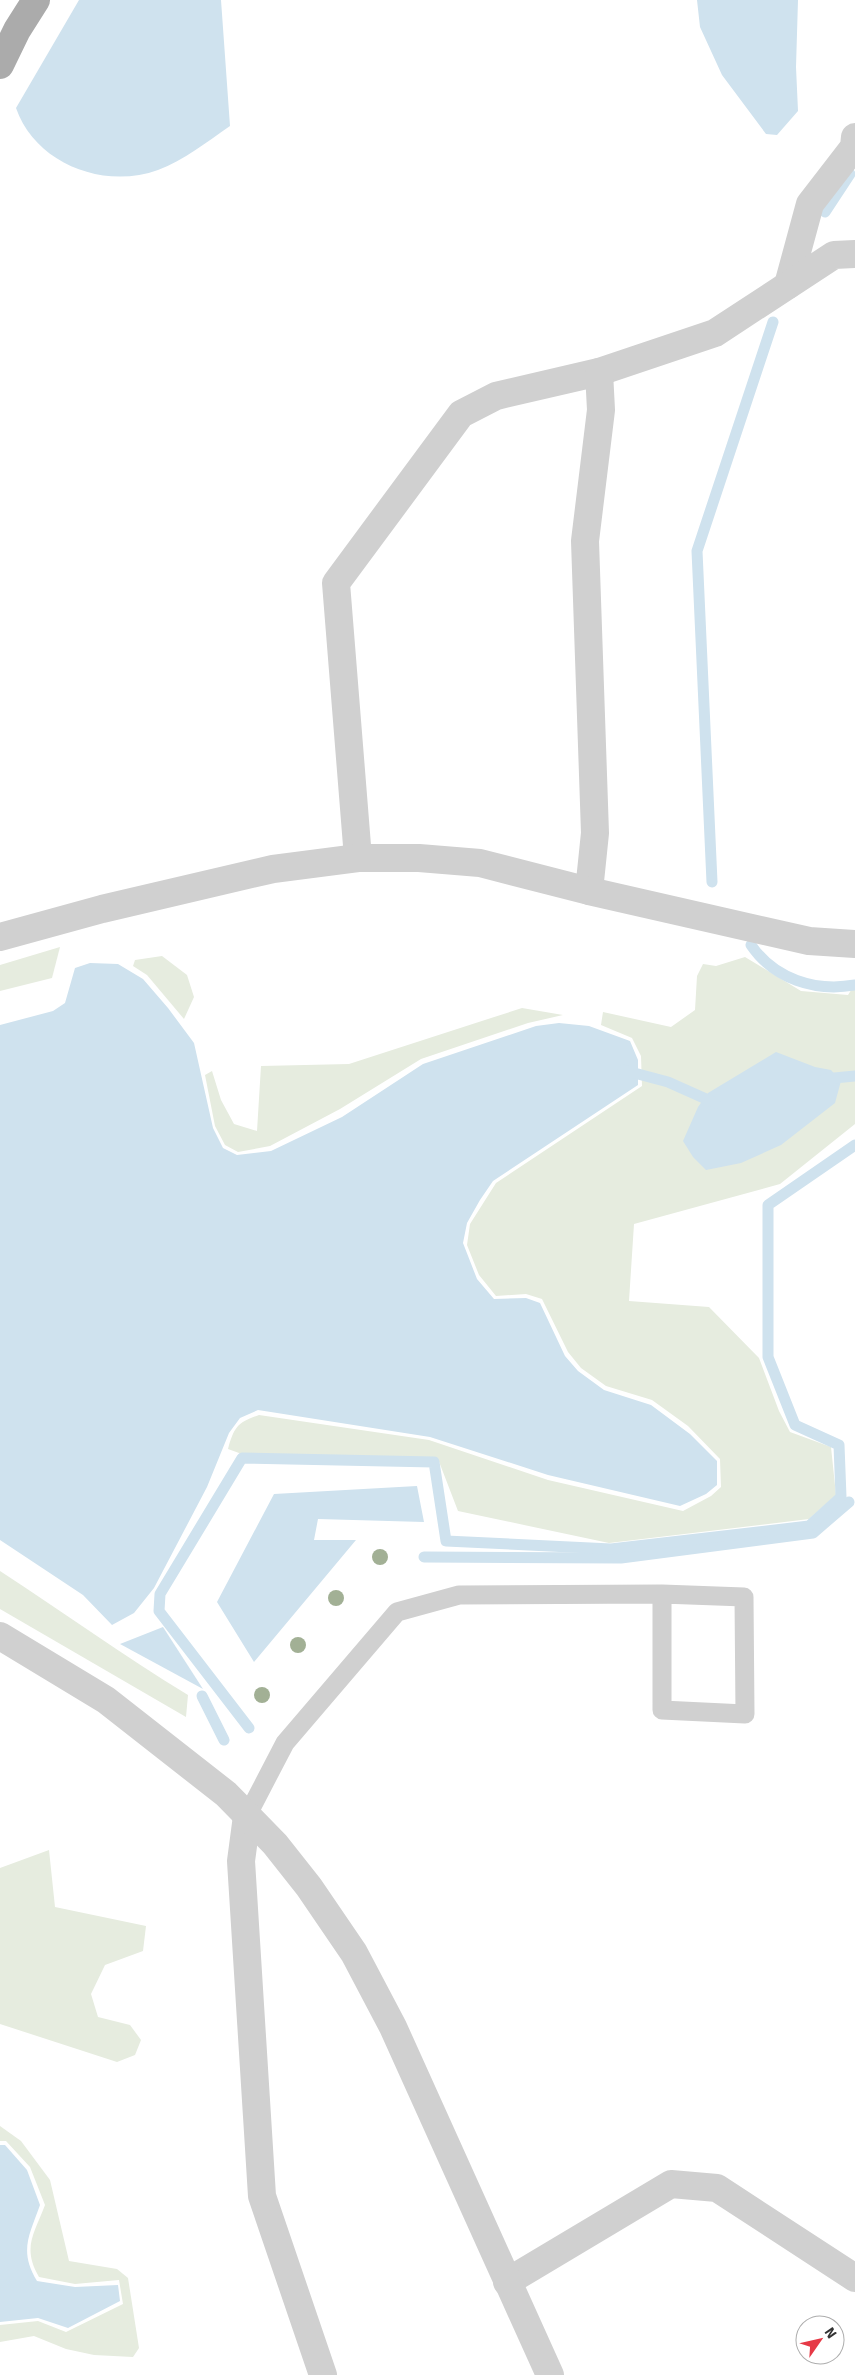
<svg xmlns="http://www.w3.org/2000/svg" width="855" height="2375" font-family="Signika,sans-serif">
<rect width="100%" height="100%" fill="#fff"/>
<g fill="#e6ecdf">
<polygon points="60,947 52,978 0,991 0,965"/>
<polygon points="162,956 187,975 194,997 184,1019 147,975 133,966 135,960"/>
<path d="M745,957L801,991L848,995L855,984V1124L780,1184L634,1224L629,1301L709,1307L759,1358L779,1411L790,1432L831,1447L836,1495L809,1519L609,1543L458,1511L438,1459L239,1453L228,1449C234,1427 238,1422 259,1415L429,1440L548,1480L683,1511L711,1496L721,1487L720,1459L688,1426L652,1400L606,1386L581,1368L568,1352L542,1299L526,1294L496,1296L479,1275L467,1245L470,1224L496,1183L642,1086L641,1056L632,1038L601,1025L603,1012L671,1027L695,1010L697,976L703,964L716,966Z"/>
<polygon points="522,1008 563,1015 528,1023 421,1059 340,1109 270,1146 238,1152 225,1145 215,1126 205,1075 212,1071 221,1100 234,1124 257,1131 261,1066 349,1064"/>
<path d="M0,1571C63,1612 124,1656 188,1695L186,1717L0,1609Z"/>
<polygon points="49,1850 55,1907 146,1926 143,1951 105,1965 91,1994 98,2017 130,2025 141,2040 135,2055 117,2062 0,2024 0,1868"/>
<path d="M0,2126L21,2141L50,2180L69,2261L117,2269L128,2278L139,2348L133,2357L94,2355L66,2349L34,2336L0,2342V2325L38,2321L66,2332L123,2304L119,2280L75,2284L39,2277C22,2248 34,2234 45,2205L30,2167L6,2141H0Z"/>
</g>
<g fill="#cfe2ee">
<path d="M79,0H221L230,126C207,142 184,160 158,170C103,190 35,163 16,108Z"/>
<polygon points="697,0 798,0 796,67 798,111 777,135 766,134 722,75 700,27"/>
<polygon points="90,963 118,964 143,979 168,1008 194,1043 213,1128 223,1148 237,1155 271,1151 342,1117 423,1064 536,1026 559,1023 589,1026 630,1041 638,1060 638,1085 493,1181 480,1200 467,1223 463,1243 477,1279 494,1299 526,1298 540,1303 565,1356 578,1371 604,1390 651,1405 690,1434 717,1461 717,1485 706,1494 680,1506 548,1475 430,1437 258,1410 240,1418 229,1433 207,1487 154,1588 134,1613 112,1625 83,1595 0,1540 0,1025 53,1011 65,1003 75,968"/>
<polygon points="776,1052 815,1067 831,1070 841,1081 835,1103 781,1145 741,1163 706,1170 693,1157 683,1141 698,1107 708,1093"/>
<polygon points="417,1486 424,1522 318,1519 314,1540 356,1540 254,1662 217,1602 274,1494"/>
<polygon points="163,1627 203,1689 120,1644"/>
<path d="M0,2145H5L27,2170L40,2205C29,2236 19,2251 37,2281L75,2287L118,2285L120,2301L68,2328L38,2318L0,2322Z"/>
</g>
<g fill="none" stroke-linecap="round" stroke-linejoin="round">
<g stroke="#cfe2ee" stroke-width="11">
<polyline points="825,212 850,174"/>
<polyline points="712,882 697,551 773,322"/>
<path d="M751,945C774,979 815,992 855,985"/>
<polyline points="623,1070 668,1082 715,1103"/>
<polyline points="824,1079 855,1076"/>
<polyline points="424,1557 621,1558 813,1533 849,1502"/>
<polyline points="202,1696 224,1740"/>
<polyline points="249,1728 159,1611 160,1594 242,1458 434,1462 446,1541 611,1549 809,1526 841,1497 839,1445 795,1425 768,1357 768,1205 855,1145"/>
</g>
<polyline stroke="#d0d0d0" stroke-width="19" points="247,1816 285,1743 397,1612 459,1595 662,1594 744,1597 745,1714 662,1710 662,1594"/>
<g stroke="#d0d0d0" stroke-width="28">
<polyline points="788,285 810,204 854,147 855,137"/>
<polyline points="358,858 336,583 461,414 496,396 599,372 715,333 834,255 855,254"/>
<polyline points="589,891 595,833 585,541 601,410 599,372"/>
<polyline points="247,1816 241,1861 262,2196 323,2375"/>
<polyline points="507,2282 671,2184 717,2188 855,2278"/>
</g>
<g stroke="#d0d0d0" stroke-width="28">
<polyline points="0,937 102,909 273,869 358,858 419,858 480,863 589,891 809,941 855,944"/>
<polyline points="0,1636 106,1700 226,1794 275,1844 309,1887 354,1953 393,2027 550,2375"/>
</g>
<polyline stroke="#ababab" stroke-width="28" points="0,65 17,30 36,0"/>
</g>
<g fill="#a2b095">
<circle cx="380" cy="1557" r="8"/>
<circle cx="336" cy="1598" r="8"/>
<circle cx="298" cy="1645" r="8"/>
<circle cx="262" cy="1695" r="8"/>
</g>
<g transform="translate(820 2340) rotate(56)"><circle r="24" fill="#ffffff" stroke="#adadad"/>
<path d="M0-4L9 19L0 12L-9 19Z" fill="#e63946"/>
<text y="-8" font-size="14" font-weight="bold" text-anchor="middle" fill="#333333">N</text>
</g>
</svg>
